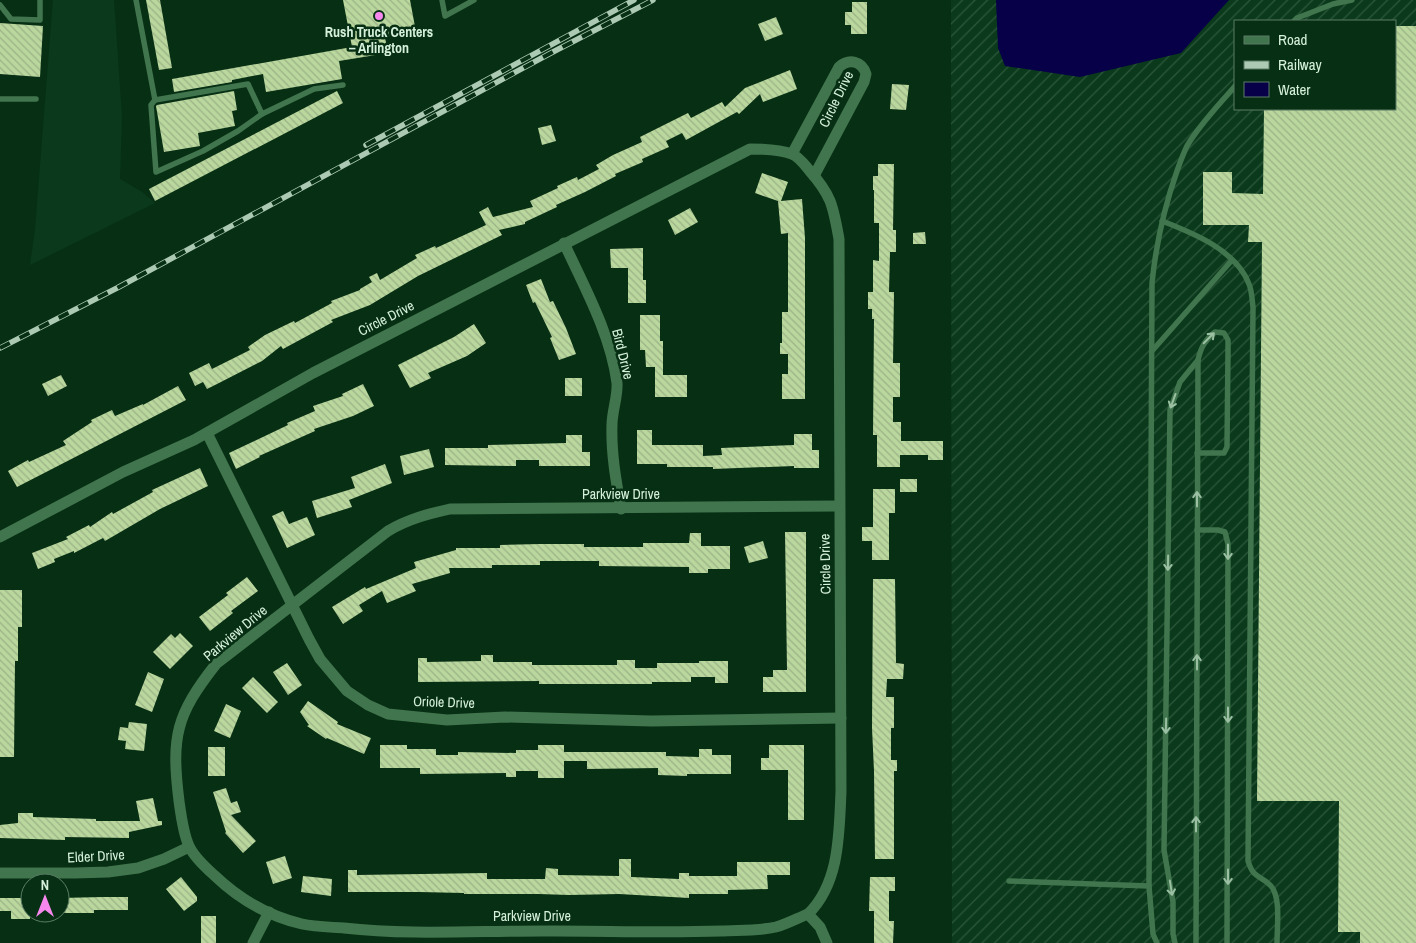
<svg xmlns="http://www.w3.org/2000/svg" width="1416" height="943" font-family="'Archivo Narrow',sans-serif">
<defs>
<pattern id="industrial-furrows" width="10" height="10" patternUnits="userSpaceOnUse" patternTransform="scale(1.25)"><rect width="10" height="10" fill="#0a3a1b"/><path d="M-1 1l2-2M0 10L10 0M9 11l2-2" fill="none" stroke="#2d573c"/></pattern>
<pattern id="building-back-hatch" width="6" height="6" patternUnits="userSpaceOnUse" patternTransform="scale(1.25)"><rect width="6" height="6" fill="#bad79e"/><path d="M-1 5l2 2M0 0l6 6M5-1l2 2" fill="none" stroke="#9cb387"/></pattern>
</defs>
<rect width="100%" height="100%" fill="#072f14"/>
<polygon fill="#0a3a1b" points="53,0 114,0 122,117 120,179 142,192 155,203 30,265 35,230"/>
<path fill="url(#industrial-furrows)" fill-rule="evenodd" d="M951,0H1416V943H952ZM1235,21H1395V109H1235Z"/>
<polygon fill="#070049" points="996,0 1229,0 1181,53 1080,77 1005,66 998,48"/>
<g fill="url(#building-back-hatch)">
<polygon points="146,0 160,0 172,68 159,70"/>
<polygon points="343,0 410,0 416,32 385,37 388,53 339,61 342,79 266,92 263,74 232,80 232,82 174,92 172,79 352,47"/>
<polygon points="852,2 867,2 867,34 851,34 851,25 845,25 845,12 852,12"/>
<polygon points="776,17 783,34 765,41 758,24"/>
<polygon points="0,23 43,26 40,77 0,74"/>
<polygon points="1395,26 1416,26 1416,943 1360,943 1360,932 1338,932 1339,801 1257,801 1262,242 1248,242 1249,225 1203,225 1203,172 1232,172 1232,193 1263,194 1264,109 1395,109"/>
<polygon points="790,70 797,89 763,102 760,94 739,114 737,112 686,140 682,133 666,141 669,147 642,159 643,162 615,174 616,176 585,192 556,205 557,207 525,222 525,224 499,230 502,235 418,276 370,305 331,320 333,322 283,349 281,346 262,361 219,383 207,389 203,382 195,386 189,373 209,363 212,369 250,350 248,347 265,335 294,321 295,323 332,303 331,301 360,290 360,289 372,282 369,277 377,273 380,280 417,258 415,255 435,246 436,248 486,225 479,212 488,207 493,217 533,207 530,201 558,188 557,186 577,177 578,180 599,169 596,165 613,155 642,142 640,137 688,113 691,118 722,102 725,107 745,88"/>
<polygon points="892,84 909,85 906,110 890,109"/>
<polygon points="234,91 237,110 232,111 235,126 198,133 200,146 164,152 156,106 157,105"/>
<polygon points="337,91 343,103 155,201 149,189"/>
<polygon points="551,125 556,141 542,145 538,128"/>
<polygon points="878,164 894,164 893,230 896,230 896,252 890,252 889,292 894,292 893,363 900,363 900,397 893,397 893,422 901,422 901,441 943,441 943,460 928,460 928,455 900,455 900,467 877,467 877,435 873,435 874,319 872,319 872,309 868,309 868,292 873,292 873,260 879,261 879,223 874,223 874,190 873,190 873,176 878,176"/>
<polygon points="762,173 788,182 781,201 802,199 805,238 805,399 782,399 782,374 788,374 788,354 780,354 780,343 782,343 782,312 788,312 788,233 781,234 778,201 755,193"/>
<polygon points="690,208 698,222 675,235 668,220"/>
<polygon points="925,232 926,244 913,244 913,233"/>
<polygon points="643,248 643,280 646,280 646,303 628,303 628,268 611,268 610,249"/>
<polygon points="541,279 550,302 553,301 566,328 576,354 559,360 550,338 552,337 535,302 533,303 526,285"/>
<polygon points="640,315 660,315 660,341 663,341 663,375 687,375 687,397 655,397 655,367 646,367 645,350 640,350"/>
<polygon points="474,324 486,343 467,356 428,373 431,378 410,388 398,365 454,337"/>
<polygon points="61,375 67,386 48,396 42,384"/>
<rect x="565" y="378" width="17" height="18"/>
<polygon points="363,384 374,406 353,416 314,429 315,431 259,456 260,457 236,469 229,453 288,425 287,423 315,411 313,406 343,396 342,394"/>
<polygon points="178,386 186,400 17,487 8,471 28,460 29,462 66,445 63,441 92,422 91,420 112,410 115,416 143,404 143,405"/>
<polygon points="637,430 652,430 652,445 703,445 703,456 722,455 721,448 794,445 794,434 812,434 812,450 819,450 819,468 794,468 794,466 713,469 713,467 667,467 667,464 637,464"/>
<polygon points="566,435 582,435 582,452 590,452 590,466 539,466 539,460 516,460 516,466 445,465 445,448 488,448 488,445 566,443"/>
<polygon points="429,449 434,467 404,475 400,456"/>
<polygon points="385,464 392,483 349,500 352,507 317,518 312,501 355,488 351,477"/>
<polygon points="200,468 208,486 160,509 105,541 103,538 74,553 74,551 54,559 55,562 38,569 32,553 68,539 66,537 89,525 90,527 112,512 113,514 153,492 152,490"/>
<rect x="900" y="479" width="17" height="13"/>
<polygon points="873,489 895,489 895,513 889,513 889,560 872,560 872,541 862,541 862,527 873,527"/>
<polygon points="283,511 289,524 307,517 315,535 287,548 272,516"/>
<polygon points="785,532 806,532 806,692 763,692 763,677 773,677 773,670 787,670"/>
<polygon points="690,533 701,533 701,546 730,546 730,569 708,569 708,573 689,573 689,567 599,566 599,561 540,561 540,565 492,565 492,568 449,568 450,573 412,584 416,591 387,603 382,591 359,605 363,611 343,624 332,607 365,587 366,589 416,568 414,562 456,550 456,548 500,548 500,545 540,544 584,544 584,547 643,547 643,543 689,543"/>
<polygon points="763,541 768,558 749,563 744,547"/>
<polygon points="247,577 258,591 231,611 233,613 210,631 199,617 228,595 226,593"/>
<polygon points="873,579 895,579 896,663 904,664 903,679 887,679 886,697 894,697 894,728 891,728 891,760 897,760 897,771 894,771 894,859 875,859 874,771 872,728"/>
<polygon points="0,590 22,590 22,627 18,627 18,661 15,661 14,757 0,757"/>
<polygon points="180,633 193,646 170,669 153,652 171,634 175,638"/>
<polygon points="481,655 493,655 493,662 532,662 532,665 617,665 617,660 635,660 635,668 657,668 657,663 699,663 699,661 728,661 728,683 715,683 715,677 691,677 691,682 652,682 652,684 539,684 539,681 418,682 418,658 427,658 427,662 481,661"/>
<polygon points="287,663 302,685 288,695 273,672"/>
<polygon points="148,672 164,679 152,712 135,705"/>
<polygon points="253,677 278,702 267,713 242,688"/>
<polygon points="308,701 338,722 337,724 371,738 364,754 327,738 326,739 307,726 309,725 300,712"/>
<polygon points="226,704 241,711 230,738 214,731"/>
<polygon points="129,722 147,724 144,751 125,749 126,741 118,740 120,727 128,728"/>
<polygon points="380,745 407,745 407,749 436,749 436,755 458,755 458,752 516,753 516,750 538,750 538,745 564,745 564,752 666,752 666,756 699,757 699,749 712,749 712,755 731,755 731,774 687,774 687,776 658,775 658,768 587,769 587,761 564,761 564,778 538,778 538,771 516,771 516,777 506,777 506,773 420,774 420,768 380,768"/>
<polygon points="769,745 804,745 804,820 788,820 788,770 761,770 761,758 769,758"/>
<rect x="208" y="747" width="17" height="29"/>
<polygon points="226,788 231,803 237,801 241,812 231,815 256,841 243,853 225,833 226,832 213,792"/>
<polygon points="153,798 158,821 162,821 162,825 129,832 129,838 65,837 65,840 0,838 0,825 18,823 18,813 33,813 33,817 96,819 96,821 140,821 136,801"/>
<polygon points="285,856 292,878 273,884 266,862"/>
<polygon points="619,859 631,859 631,877 679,879 679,873 689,873 689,876 737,876 737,862 790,862 790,875 767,875 768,889 728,890 728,894 689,894 689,898 619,894 569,895 539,894 464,894 464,893 419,892 348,892 348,870 357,870 357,875 487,873 487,879 545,879 546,868 558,869 558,875 619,876"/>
<polygon points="303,876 332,879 331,896 301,892"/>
<polygon points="181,877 197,897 197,901 184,911 166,889"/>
<polygon points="870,877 895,877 895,891 889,891 889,921 894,921 893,943 874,943 874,911 869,911"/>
<polygon points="103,897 128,897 128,910 94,910 94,913 60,913 60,898"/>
<polygon points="0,898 30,898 30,919 11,919 11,911 0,911"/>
<rect x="201" y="916" width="15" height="27"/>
</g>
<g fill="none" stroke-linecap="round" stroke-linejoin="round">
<g stroke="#41754d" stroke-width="5.5">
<polyline points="136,0 155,100 248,84 262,114 314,89 343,85"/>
<polyline points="442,0 445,16 474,0"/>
<polyline points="0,5 11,19 40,20 40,0"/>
<polyline points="1294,21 1297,18 1333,4 1352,0"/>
<polyline points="0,99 36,99"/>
<polyline points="155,100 151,105 156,172 203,151 238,131 262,114"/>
<path d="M1162,221C1193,233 1236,250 1249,284C1252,291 1252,300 1253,307L1248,861C1254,880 1260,874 1271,886C1281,897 1277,927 1277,943"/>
<polyline points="1152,351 1232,260"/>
<polyline points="1197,530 1218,530 1225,532 1228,544 1227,943"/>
<polyline points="1009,881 1149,886"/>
<path d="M1157,943L1153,934L1149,886L1152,283C1156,244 1164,208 1177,171C1180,163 1183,154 1187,146C1200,124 1218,106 1235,86"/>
<polyline points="1175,943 1173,934 1173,902 1164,850 1170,410 1180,382 1198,360"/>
<path d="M1196,943L1198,360C1201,347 1205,340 1215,332L1224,333L1228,340V352L1227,447L1224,453H1197"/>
</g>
<g stroke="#41754d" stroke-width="11">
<path d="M792,154L839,67C849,58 862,61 866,74L864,82L814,176"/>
<path d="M564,243C584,286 611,335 617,383C618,396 612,411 612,425C611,453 616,481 621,509"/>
<polyline points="207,433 309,639 320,659 347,691 368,705 388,714 447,720 505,717 651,721 841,718"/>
<path d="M0,537L123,472L194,440L313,373L750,149C761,149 781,150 792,154C799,157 804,164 809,170C832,196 833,206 839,239L841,792C839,833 840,883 808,914L820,927L827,943"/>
<polyline points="0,873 75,873 108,872 138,868 164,859 189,847"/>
<path d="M808,914C798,918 787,924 776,927C759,931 739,930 721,931C666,933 611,931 556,931C485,930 414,936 344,928C330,927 315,927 302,924C268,916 239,899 214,875C205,867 194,857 189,846C183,833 181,815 179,801C171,736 176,715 216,664L388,531C408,519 428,514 450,509L839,506"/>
<polyline points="253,943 269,912"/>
</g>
<defs>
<g id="rail">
<polyline points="366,145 634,0"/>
<polyline points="0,348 117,288 549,54 653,0"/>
</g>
</defs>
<use href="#rail" stroke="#accab3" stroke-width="5.5"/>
<use href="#rail" stroke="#072f14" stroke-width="4" stroke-dasharray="11" stroke-linecap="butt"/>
</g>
<defs><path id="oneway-shaft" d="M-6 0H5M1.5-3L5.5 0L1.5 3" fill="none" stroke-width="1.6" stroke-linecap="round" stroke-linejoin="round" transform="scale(1.25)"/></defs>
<g stroke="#9abfa2">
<use href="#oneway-shaft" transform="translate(1209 338) rotate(-45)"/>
<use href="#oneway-shaft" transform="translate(1173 401) rotate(110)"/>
<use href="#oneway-shaft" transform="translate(1197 499) rotate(-90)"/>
<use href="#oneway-shaft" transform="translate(1228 552) rotate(90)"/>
<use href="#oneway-shaft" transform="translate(1168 563) rotate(91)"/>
<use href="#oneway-shaft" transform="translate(1197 662) rotate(-90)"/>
<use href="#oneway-shaft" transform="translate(1228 715) rotate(90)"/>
<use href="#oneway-shaft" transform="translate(1166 726) rotate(91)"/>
<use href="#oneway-shaft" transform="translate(1196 824) rotate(-90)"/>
<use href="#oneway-shaft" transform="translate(1228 877) rotate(90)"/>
<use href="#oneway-shaft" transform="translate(1171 888) rotate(81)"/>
</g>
<circle fill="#f688ed" stroke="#072f14" stroke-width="2" cx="379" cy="16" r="5"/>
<g text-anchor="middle" stroke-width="5" stroke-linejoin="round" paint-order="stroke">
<g font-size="14" font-weight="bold" fill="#d6f1db" stroke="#072f14">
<text x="379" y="37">Rush Truck Centers<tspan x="379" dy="16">– Arlington</tspan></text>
</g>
<g font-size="14" fill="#d6f1db" stroke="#072f14">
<text transform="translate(836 99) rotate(-64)" y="5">Circle Drive</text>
<text transform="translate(386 318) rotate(-27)" y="5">Circle Drive</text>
<text transform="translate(623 354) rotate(76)" y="5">Bird Drive</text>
<text x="621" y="499">Parkview Drive</text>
<text transform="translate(825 564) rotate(-91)" y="5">Circle Drive</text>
<text transform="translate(235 633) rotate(-40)" y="5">Parkview Drive</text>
<text transform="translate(444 702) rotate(2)" y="5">Oriole Drive</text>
<text transform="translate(96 856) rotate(-3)" y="5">Elder Drive</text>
<text x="532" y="921">Parkview Drive</text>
</g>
</g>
<rect x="1234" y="20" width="162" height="90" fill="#072f14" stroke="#5a7d64"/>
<rect x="1244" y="36" width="25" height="8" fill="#41754d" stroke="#5a7d64"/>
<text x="1278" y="45" font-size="15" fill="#d6f1db">Road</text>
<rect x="1244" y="61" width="25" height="8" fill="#accab3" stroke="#5a7d64"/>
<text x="1278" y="70" font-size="15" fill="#d6f1db">Railway</text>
<rect x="1244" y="82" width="25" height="15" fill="#070049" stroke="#5a7d64"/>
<text x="1278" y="95" font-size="15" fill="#d6f1db">Water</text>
<g transform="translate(45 898)"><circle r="24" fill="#072f14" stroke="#5a7d64"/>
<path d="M0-4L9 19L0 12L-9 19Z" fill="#f688ed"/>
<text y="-8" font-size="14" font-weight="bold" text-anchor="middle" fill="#d6f1db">N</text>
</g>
</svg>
